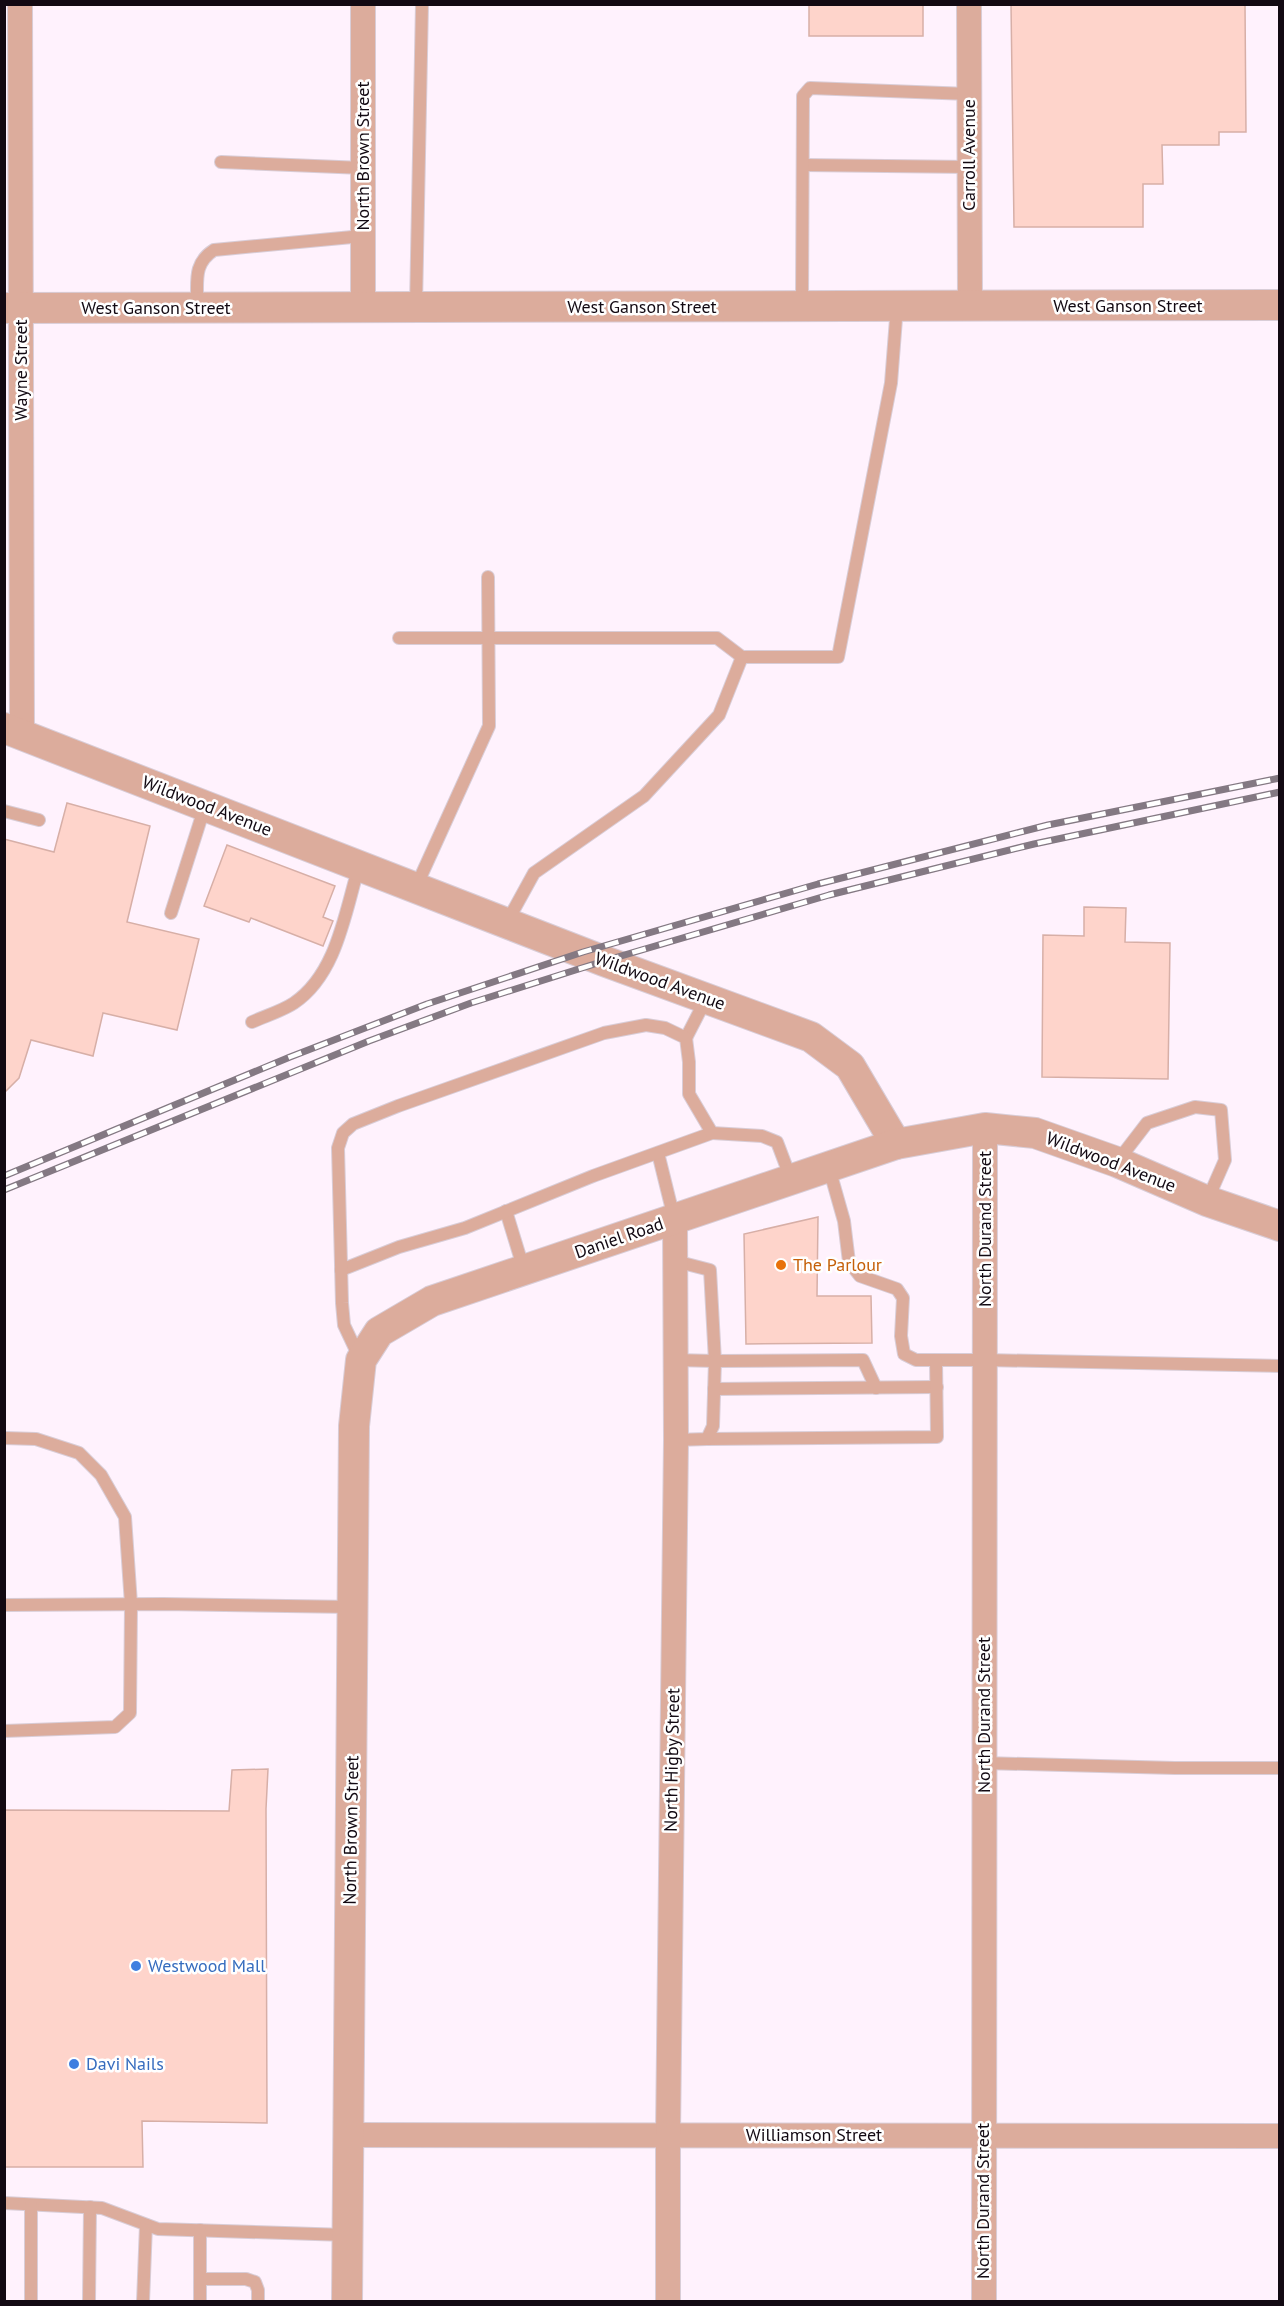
<svg xmlns="http://www.w3.org/2000/svg" width="1284" height="2306" font-family="'PT Sans',sans-serif">
<rect width="100%" height="100%" fill="#fff2fd"/>
<g fill="#fed4cb" stroke="#d7afa7" stroke-width="1.5">
<rect x="809" y="4" width="114" height="32"/>
<polygon points="1011,4 1245,4 1246,132 1219,132 1219,145 1162,145 1163,184 1143,184 1143,227 1014,227"/>
<polygon points="67,803 150,826 127,922 199,939 177,1030 103,1013 93,1056 31,1040 19,1078 4,1093 4,839 54,852"/>
<polygon points="227,845 335,886 323,917 333,921 323,946 251,918 249,922 204,906"/>
<polygon points="1084,907 1126,908 1125,942 1170,943 1168,1079 1042,1077 1043,935 1084,936"/>
<polygon points="818,1217 817,1296 871,1296 872,1343 746,1344 744,1234"/>
<polygon points="268,1769 266,1809 267,2123 142,2121 143,2167 4,2167 4,1810 229,1811 232,1770"/>
</g>
<g fill="none" stroke-linecap="round" stroke-linejoin="round">
<defs>
<g id="service">
<polyline points="221,162 363,168"/>
<polyline points="803,165 969,167"/>
<polyline points="802,305 803,96 810,88 969,94"/>
<path d="M197,306C198,283 192,264 214,250L363,236"/>
<polyline points="416,306 422,4"/>
<polyline points="399,638 717,638 742,657 838,657 891,383 897,306"/>
<polyline points="4,811 39,820"/>
<polyline points="416,887 489,726 488,577"/>
<polyline points="171,913 205,806"/>
<polyline points="507,922 534,873 644,796 719,715 742,657"/>
<path d="M252,1022C265,1016 282,1011 294,1003C337,974 345,912 359,866"/>
<polyline points="686,1038 706,999"/>
<polyline points="658,1153 674,1218"/>
<polyline points="1117,1162 1147,1123 1195,1107 1221,1110 1225,1160 1207,1201"/>
<polyline points="829,1168 844,1221 849,1262 860,1276 897,1289 903,1298 901,1336 904,1354 916,1360 986,1360 1280,1366"/>
<polyline points="506,1211 524,1270"/>
<polyline points="675,1261 710,1270 715,1361 675,1360"/>
<polyline points="341,1270 399,1247 465,1228 593,1176 712,1133"/>
<polyline points="360,1359 344,1325 342,1303 338,1148 343,1133 353,1124 398,1106 604,1033 646,1025 665,1028 686,1038 689,1062 689,1094 712,1133 762,1136 777,1142 791,1179"/>
<polyline points="714,1389 937,1387"/>
<polyline points="4,1438 36,1439 79,1453 101,1475 125,1517 131,1604 130,1713 115,1727 4,1731"/>
<polyline points="707,1439 937,1437 936,1360"/>
<polyline points="676,1440 707,1439 713,1426 715,1361 863,1360 876,1388"/>
<polyline points="4,1605 163,1604 352,1607"/>
<polyline points="984,1763 1175,1768 1280,1768"/>
<polyline points="4,2203 102,2208 158,2229 346,2235"/>
<polyline points="200,2279 246,2279 255,2282 258,2290 258,2302"/>
<polyline points="31,2302 31,2205"/>
<polyline points="89,2302 90,2207"/>
<polyline points="143,2302 146,2225"/>
<polyline points="200,2302 200,2230"/>
</g>
<g id="minor">
<polyline points="20,4 22,735"/>
<polyline points="969,4 970,306"/>
<polyline points="363,307 363,4"/>
<polyline points="348,2135 1280,2136"/>
<polyline points="668,2302 668,2135 676,1440 675,1219"/>
<polyline points="984,2302 985,1128"/>
</g>
<g id="tertiary">
<polyline points="4,308 1280,305"/>
<polyline points="4,728 604,961 811,1037 850,1066 896,1144"/>
<polyline points="347,2302 354,1426 361,1360 379,1332 432,1301 896,1144 985,1128 1035,1133 1117,1162 1207,1201 1280,1226"/>
</g>
</defs>
<use href="#service" stroke="#d9cdd7" stroke-width="14"/>
<use href="#minor" stroke="#d9cdd7" stroke-width="26"/>
<use href="#tertiary" stroke="#d9cdd7" stroke-width="32"/>
<use href="#service" stroke="#dcac9c" stroke-width="12"/>
<use href="#minor" stroke="#dcac9c" stroke-width="24"/>
<use href="#tertiary" stroke="#dcac9c" stroke-width="30"/>
<defs>
<g id="rail">
<polyline points="4,1176 290,1057 427,1004 583,952 818,884 1048,825 1280,778"/>
<polyline points="4,1190 369,1041 471,1003 604,961 829,895 1034,844 1280,792"/>
</g>
</defs>
<use href="#rail" stroke="#847983" stroke-width="7"/>
<use href="#rail" stroke="#fff" stroke-width="4.5" stroke-dasharray="14" stroke-linecap="butt"/>
</g>
<circle fill="#e8710a" stroke="#fff" stroke-width="2" cx="781" cy="1265" r="6"/>
<g fill="#3f7fe0" stroke="#fff" stroke-width="2">
<circle cx="136" cy="1966" r="6"/>
<circle cx="74" cy="2064" r="6"/>
</g>
<g text-anchor="middle" stroke-width="5" stroke-linejoin="round" paint-order="stroke">
<g font-size="18" fill="#120912" stroke="#fff">
<text transform="translate(969 155) rotate(-90)" y="6">Carroll Avenue</text>
<text transform="translate(363 156) rotate(-90)" y="6">North Brown Street</text>
<text x="1128" y="312">West Ganson Street</text>
<text x="642" y="313">West Ganson Street</text>
<text x="156" y="314">West Ganson Street</text>
<text transform="translate(21 370) rotate(-90)" y="6">Wayne Street</text>
<text transform="translate(207 806) rotate(21)" y="6">Wildwood Avenue</text>
<text transform="translate(660 981) rotate(20)" y="6">Wildwood Avenue</text>
<text transform="translate(1111 1162) rotate(21)" y="6">Wildwood Avenue</text>
<text transform="translate(985 1229) rotate(-90)" y="6">North Durand Street</text>
<text transform="translate(619 1238) rotate(-19)" y="6">Daniel Road</text>
<text transform="translate(984 1715) rotate(-90)" y="6">North Durand Street</text>
<text transform="translate(672 1760) rotate(-89)" y="6">North Higby Street</text>
<text transform="translate(351 1830) rotate(-89)" y="6">North Brown Street</text>
<text x="814" y="2141">Williamson Street</text>
<text transform="translate(983 2201) rotate(-90)" y="6">North Durand Street</text>
</g>
<g font-size="18" fill="#c56008" stroke="#fff" text-anchor="start">
<text x="793" y="1271">The Parlour</text>
</g>
<g font-size="18" fill="#366cbe" stroke="#fff" text-anchor="start">
<text x="148" y="1972">Westwood Mall</text>
<text x="86" y="2070">Davi Nails</text>
</g>
</g>
<rect width="1284" height="2306" fill="none" stroke="#120912" stroke-width="12"/>
</svg>
